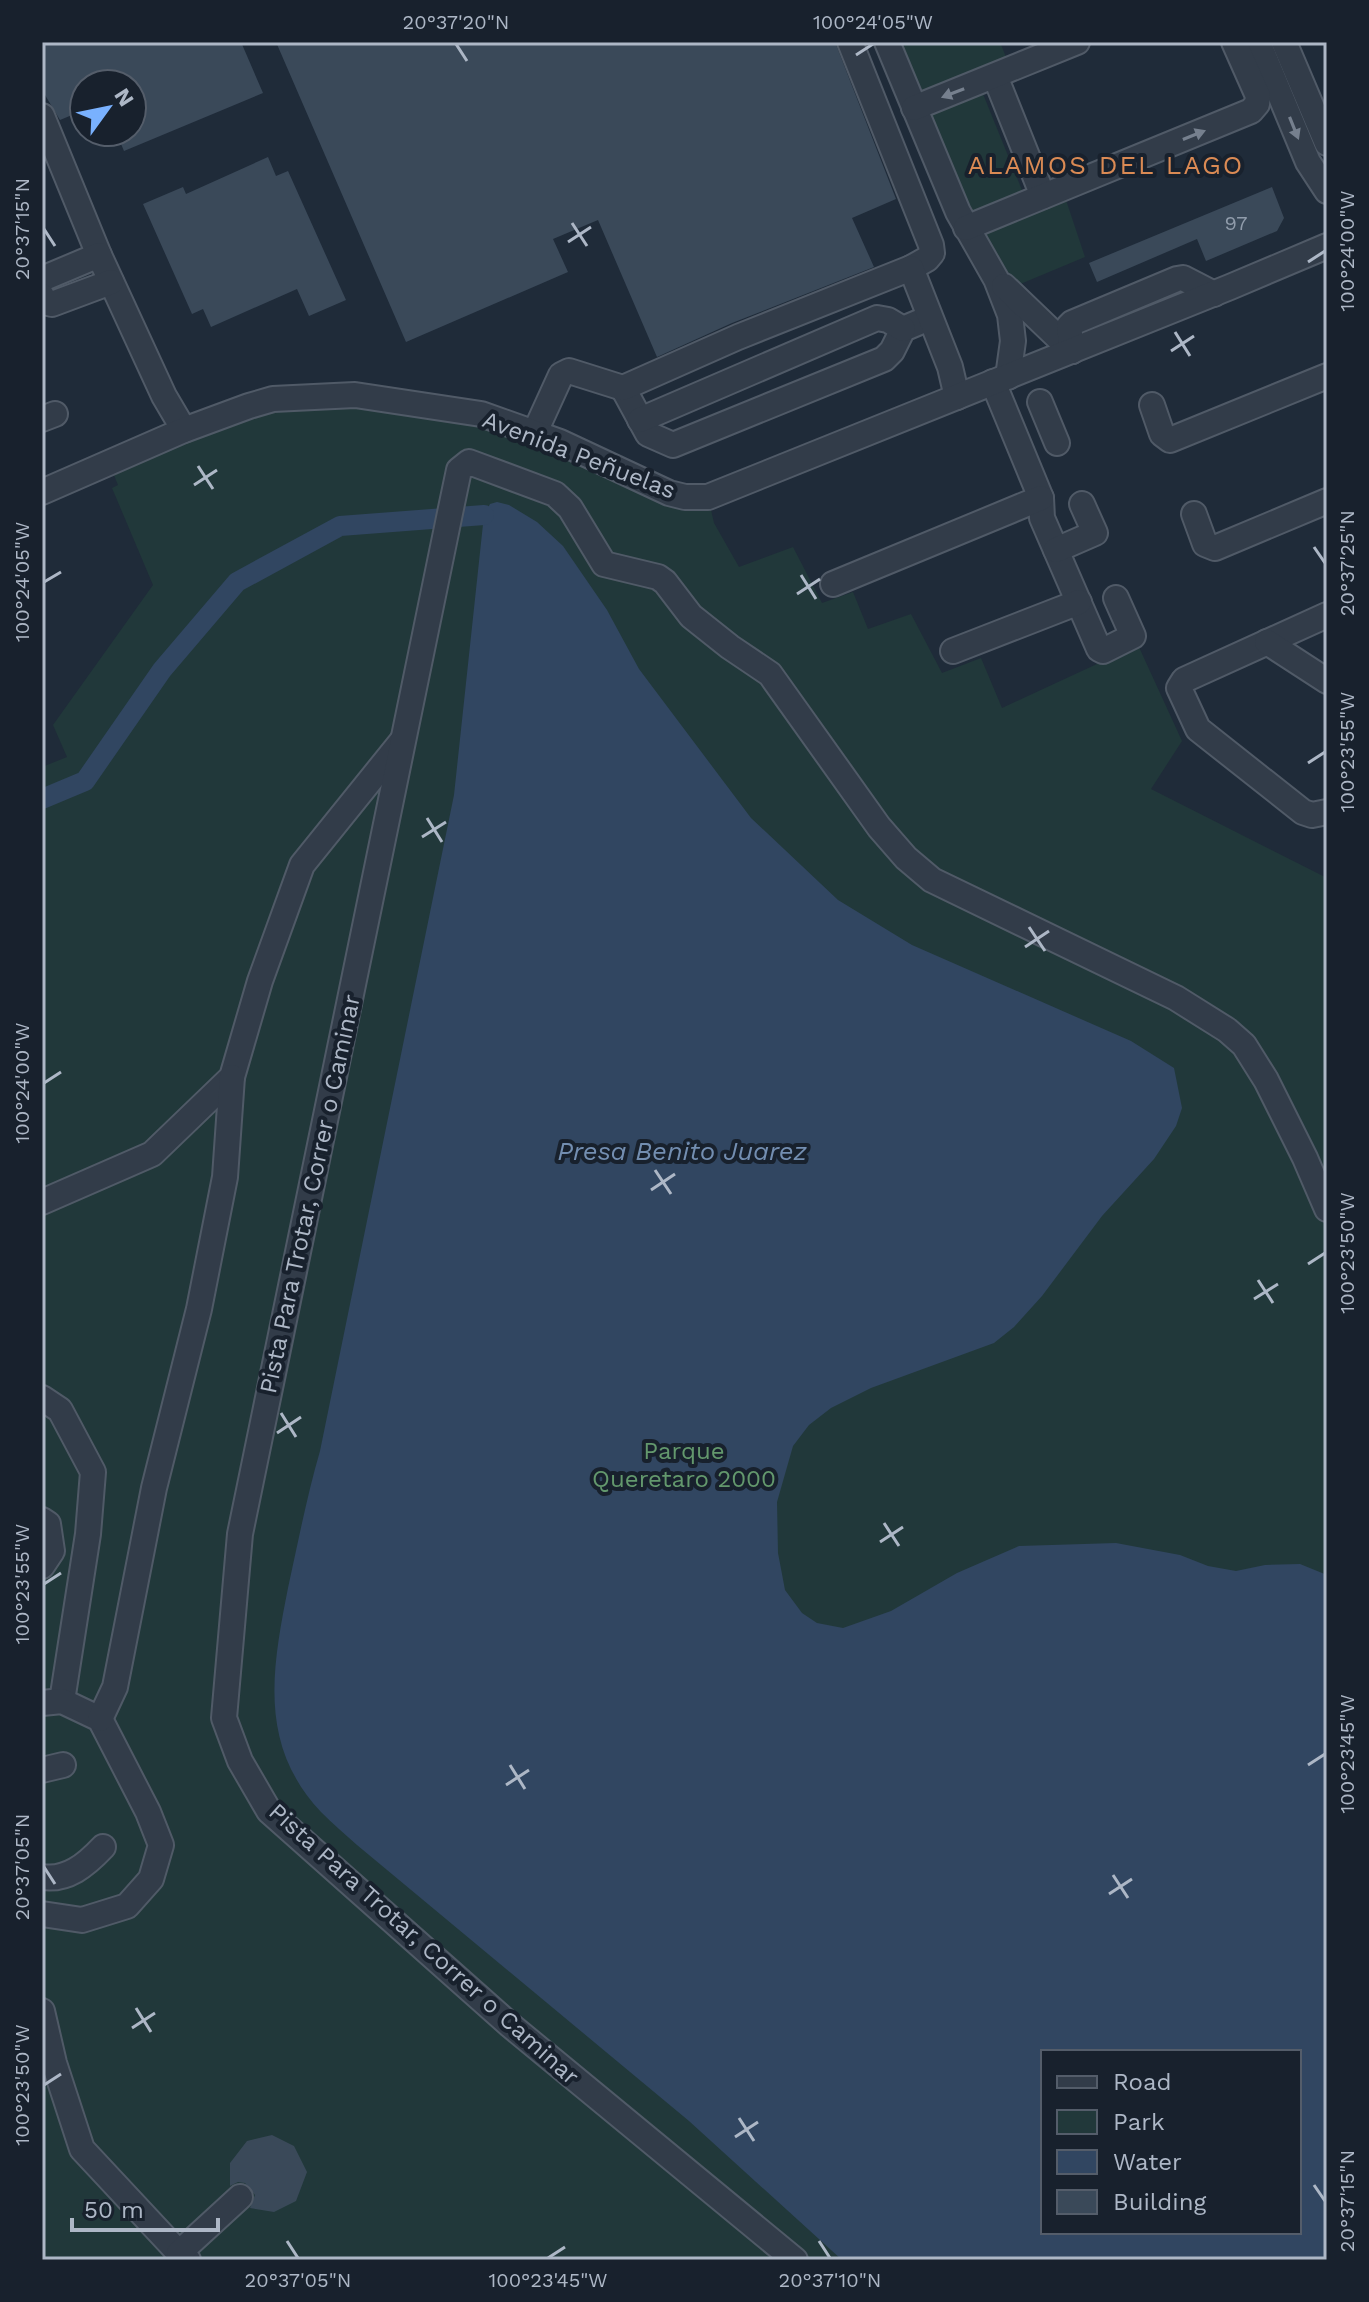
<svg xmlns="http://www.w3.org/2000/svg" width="1369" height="2302" font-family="'Work Sans',sans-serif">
<rect width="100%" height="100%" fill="#1f2b39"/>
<g fill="#21383a" fill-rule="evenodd">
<polygon points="889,42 1000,42 1010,67 915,107"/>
<polygon points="979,84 1024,195 966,215 921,112"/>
<polygon points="1063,191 1085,257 1018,285 973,230"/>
<path d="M355,395L481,414L708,497L714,523L739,567L793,547L822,603L853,592L868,629L911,614L942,673L981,658L1002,708L1138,645L1182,741L1151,789L1327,878V2260H42V767L67,757L53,725L153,585L112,488L118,485L109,463L182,426ZM1043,2052H1299V2232H1043Z"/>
</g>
<path fill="#314661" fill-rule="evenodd" d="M497,502L509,505L537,522L563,546L607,610L639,669L751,818L838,900L912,945L1131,1041L1174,1068L1182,1108L1176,1126L1154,1159L1102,1216L1042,1296L1014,1327L994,1343L871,1388L831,1408L809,1425L793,1446L777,1502L778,1553L785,1590L802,1613L817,1623L843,1628L891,1611L957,1573L1019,1546L1116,1543L1180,1555L1208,1566L1236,1571L1265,1565L1300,1564L1327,1575V2260H842L689,2121L357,1845C345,1834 333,1824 321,1812C258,1745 272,1669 288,1588C298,1542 307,1496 320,1451L454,795L484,515L490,504ZM1043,2052H1299V2232H1043Z"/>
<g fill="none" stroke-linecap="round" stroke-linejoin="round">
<polyline stroke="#314661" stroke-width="20" points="42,799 85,781 162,670 237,582 340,526 484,515"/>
</g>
<g fill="#3a4959">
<polygon points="42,42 241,42 263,93 124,151 116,132 132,132 132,84 84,84 84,110 60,120 42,90"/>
<polygon points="276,42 835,42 896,199 852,218 874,267 732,323 657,357 598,220 553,239 568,272 406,342"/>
<polygon points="268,157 276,176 288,171 346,300 309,316 297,289 211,327 203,309 192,314 143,204 183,187 186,194"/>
<polygon points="1272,187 1284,218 1277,231 1206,261 1197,239 1097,282 1089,263"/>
<polygon points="272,2135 294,2146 307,2172 296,2201 274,2212 250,2208 255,2195 245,2183 238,2182 230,2186 230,2163 247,2141"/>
</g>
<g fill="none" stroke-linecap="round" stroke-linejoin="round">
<defs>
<g id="minor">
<polyline points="850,42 931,245 932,253 927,259 911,268"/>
<polyline points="887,42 958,212 996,279 1010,315 1013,341 1008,377"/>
<polyline points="1258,42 1308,162 1327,191"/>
<polyline points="1284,42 1327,143"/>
<polyline points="995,76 1043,196"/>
<polyline points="914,108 1077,42"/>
<polyline points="42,116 99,255"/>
<polyline points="966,228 1251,111 1257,104 1258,96 1234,42"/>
<polyline points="42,279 99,255 164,396 184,430"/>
<polyline points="1004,286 1072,351"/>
<polyline points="42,296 44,302 52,304 111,282"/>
<polyline points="1072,351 1069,326 1072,323 1177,279 1183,278 1214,294"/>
<polyline points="993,382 1041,498 1042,518 1099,649 1103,651 1133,636 1116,598"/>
<polyline points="623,388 648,434 673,445 884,359 892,351 903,329 929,318"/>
<polyline points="1040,402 1057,443"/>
<polyline points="1152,405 1162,434 1170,440 1327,376"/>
<polyline points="42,419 55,414"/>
<polyline points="640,420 877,318 888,320 903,329"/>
<polyline points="535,432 561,375 569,371 623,388 738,337 911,268 950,367 957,397"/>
<polyline points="42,492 184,430 249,406 273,399 355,395 481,414 560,442 669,493 685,497 708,497 1230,287 1327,246"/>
<polyline points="1194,514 1205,544 1215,548 1327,501"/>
<polyline points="1056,550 1095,533 1082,504"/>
<polyline points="833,584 1041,498"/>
<polyline points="1327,615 1184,680 1179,688 1198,729 1303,812 1312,815 1327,812"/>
<polyline points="1267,642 1327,681"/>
<polyline points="953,651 1079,602"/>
<polyline points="42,1202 152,1154 232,1077 260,981 302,865 402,741"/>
<polyline points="42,1398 60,1410 93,1472 88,1534 62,1701"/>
<polyline points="42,1520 48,1524 52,1551 42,1566"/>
<polyline points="42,1703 62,1701 100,1719 148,1812 161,1845 151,1879 127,1906 82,1920 42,1914"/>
<polyline points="100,1719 115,1687 154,1488 199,1309 225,1177 232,1077"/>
<polyline points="42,1770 63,1765"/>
<path d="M42,1877C67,1881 86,1865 103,1847"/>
<polyline points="42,2011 54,2063 82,2149 179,2253 188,2260"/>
<polyline points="179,2253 240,2197"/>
<polyline points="795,2260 510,2025 269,1811 240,1761 224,1718 240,1534 450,513 459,470 469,462 555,494 570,508 604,564 658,577 665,582 691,616 730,647 770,674 879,827 906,858 932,880 1176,998 1227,1030 1244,1045 1266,1080 1305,1158 1327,1209"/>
</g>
</defs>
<use href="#minor" stroke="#505a67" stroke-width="28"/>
<use href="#minor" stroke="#323c49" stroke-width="24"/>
</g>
<defs><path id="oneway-solid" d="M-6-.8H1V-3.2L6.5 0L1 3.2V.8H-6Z" transform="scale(2)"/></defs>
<g fill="#76808e">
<use href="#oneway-solid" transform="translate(953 93) rotate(159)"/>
<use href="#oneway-solid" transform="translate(1294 128) rotate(68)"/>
<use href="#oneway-solid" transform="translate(1194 135) rotate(-22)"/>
</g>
<path fill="none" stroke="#adb7c6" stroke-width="3" d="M456,44L467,61M856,55L873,44M572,223L587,246M44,229L55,246M568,242L591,227M1308,262L1325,251M1175,332L1190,356M1171,351L1194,336M198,466L213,489M194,485L217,470M1314,547L1325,563M801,575L816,599M44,582L61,572M797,594L820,579M1308,763L1325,752M427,818L442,842M422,837L446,822M1029,927L1045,951M1025,947L1049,931M44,1083L61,1072M655,1170L671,1194M651,1190L675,1174M1308,1264L1325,1253M1258,1280L1273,1303M1254,1299L1278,1284M281,1413L296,1437M277,1433L301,1417M884,1523L899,1546M880,1542L903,1527M44,1584L61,1573M510,1765L525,1789M1308,1765L1325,1754M506,1785L529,1770M44,1867L55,1884M1113,1875L1128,1898M1109,1894L1132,1879M136,2008L151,2032M132,2028L155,2013M44,2085L61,2074M739,2118L754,2141M735,2137L758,2122M1314,2185L1325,2201M287,2241L298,2258M819,2241L830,2258M548,2258L565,2247"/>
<g text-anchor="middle" stroke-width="8" stroke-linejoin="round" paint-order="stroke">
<g font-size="20" fill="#909cab">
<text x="1236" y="230">97</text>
</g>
<g font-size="24" fill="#adb7c6" stroke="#18212d">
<text transform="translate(579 455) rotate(21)" y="8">Avenida Peñuelas</text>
<text transform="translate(310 1194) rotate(-78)" y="8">Pista Para Trotar, Correr o Caminar</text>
<text transform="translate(424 1944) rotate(42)" y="8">Pista Para Trotar, Correr o Caminar</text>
</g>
<g font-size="24" fill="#63986d" stroke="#18212d">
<text x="684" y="1459">Parque<tspan x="684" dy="28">Queretaro 2000</tspan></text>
</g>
<g font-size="26" letter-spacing="2" fill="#da8a54" stroke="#18212d">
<text x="1106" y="174">ALAMOS DEL LAGO</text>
</g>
<g font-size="26" font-style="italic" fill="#738eb1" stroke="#18212d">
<text x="682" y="1160">Presa Benito Juarez</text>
</g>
</g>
<rect width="1369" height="2302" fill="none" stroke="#18212d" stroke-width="88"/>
<rect x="1041" y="2050" width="260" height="184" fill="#18212d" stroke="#545d6a" stroke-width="2"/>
<rect x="1057" y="2076" width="40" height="12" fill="#323c49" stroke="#545d6a" stroke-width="2"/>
<text x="1113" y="2090" font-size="24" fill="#adb7c6">Road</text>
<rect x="1057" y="2110" width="40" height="24" fill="#21383a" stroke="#545d6a" stroke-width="2"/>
<text x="1113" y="2130" font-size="24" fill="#adb7c6">Park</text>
<rect x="1057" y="2150" width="40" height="24" fill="#314661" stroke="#545d6a" stroke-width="2"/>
<text x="1113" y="2170" font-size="24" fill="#adb7c6">Water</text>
<rect x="1057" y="2190" width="40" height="24" fill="#3a4959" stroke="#545d6a" stroke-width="2"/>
<text x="1113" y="2210" font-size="24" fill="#adb7c6">Building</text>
<g transform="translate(108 108) rotate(57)"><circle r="38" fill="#18212d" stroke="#545d6a" stroke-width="2"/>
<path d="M0-6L14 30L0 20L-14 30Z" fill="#79b1fe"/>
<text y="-12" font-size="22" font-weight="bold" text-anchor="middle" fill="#adb7c6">N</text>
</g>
<path d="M72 2218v12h146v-12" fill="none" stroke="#adb7c6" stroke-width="4"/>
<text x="84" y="2218" font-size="24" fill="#adb7c6" stroke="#18212d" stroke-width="6" paint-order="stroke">50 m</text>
<rect x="44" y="44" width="1281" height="2214" fill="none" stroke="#adb7c6" stroke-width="3"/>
<g font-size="20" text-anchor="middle" fill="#adb7c6">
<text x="456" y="29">20°37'20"N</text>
<text x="873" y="29">100°24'05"W</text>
<text transform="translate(22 229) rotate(-90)" y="7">20°37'15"N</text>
<text transform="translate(1347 251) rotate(-90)" y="7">100°24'00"W</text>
<text transform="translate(1347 563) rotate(-90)" y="7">20°37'25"N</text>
<text transform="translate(22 582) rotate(-90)" y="7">100°24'05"W</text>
<text transform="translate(1347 752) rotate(-90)" y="7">100°23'55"W</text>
<text transform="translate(22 1083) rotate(-90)" y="7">100°24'00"W</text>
<text transform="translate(1347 1253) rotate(-90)" y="7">100°23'50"W</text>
<text transform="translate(22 1584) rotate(-90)" y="7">100°23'55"W</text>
<text transform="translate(1347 1754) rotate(-90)" y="7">100°23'45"W</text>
<text transform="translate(22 1867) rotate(-90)" y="7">20°37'05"N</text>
<text transform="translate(22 2085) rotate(-90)" y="7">100°23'50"W</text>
<text transform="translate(1347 2201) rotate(-90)" y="7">20°37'15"N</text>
<text x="298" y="2287">20°37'05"N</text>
<text x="548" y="2287">100°23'45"W</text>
<text x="830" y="2287">20°37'10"N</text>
</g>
</svg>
